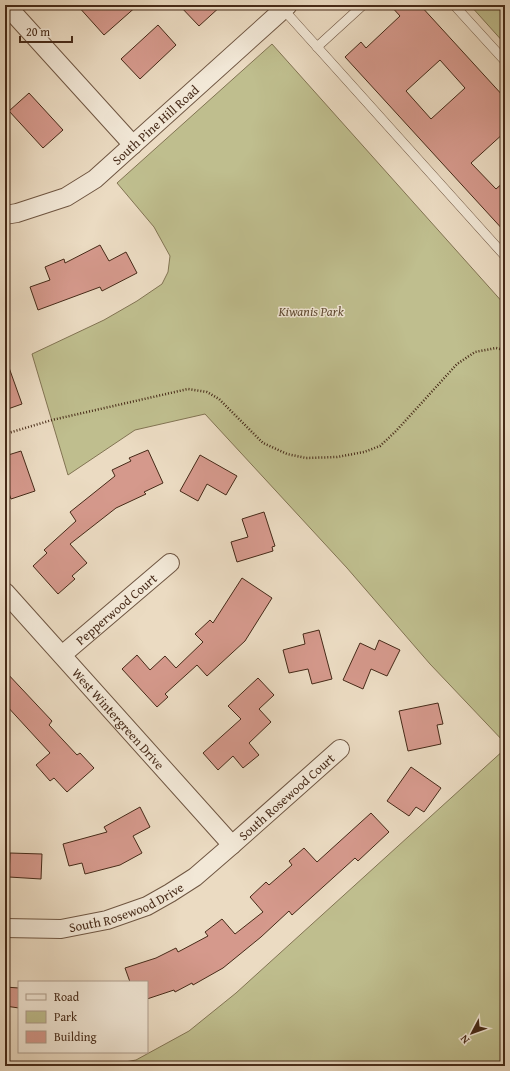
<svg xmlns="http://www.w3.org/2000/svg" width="510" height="1071" font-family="'Gentium Book Plus',serif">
<rect width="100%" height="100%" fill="#ebdbc2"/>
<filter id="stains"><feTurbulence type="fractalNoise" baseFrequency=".005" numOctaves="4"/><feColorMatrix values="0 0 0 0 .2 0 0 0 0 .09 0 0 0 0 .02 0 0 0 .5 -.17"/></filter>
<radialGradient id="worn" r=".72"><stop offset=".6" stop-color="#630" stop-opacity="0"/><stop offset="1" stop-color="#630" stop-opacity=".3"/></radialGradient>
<g fill="#bfbe8e" stroke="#827453">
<polygon points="470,5 505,5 505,44"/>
<polygon points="272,44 505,305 505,743 430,664 347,568 205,414 135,430 68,475 32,354 104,320 137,301 162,284 168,272 170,256 154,227 117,183"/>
<polygon points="505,749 505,1066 103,1066 136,1060 189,1031 236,993"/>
</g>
<g fill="#d5998c" stroke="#462a18" fill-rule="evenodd">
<polygon points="77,5 138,5 104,35"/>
<polygon points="179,5 222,5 199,26"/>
<path d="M390,5H420L505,98V132L471,163L496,189L505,181V232L345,57L361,42L366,48L400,16ZM440,60L465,88L431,119L406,91Z"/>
<polygon points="158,25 176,45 140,79 121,59"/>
<polygon points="29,93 63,130 43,148 9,111"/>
<polygon points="100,245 109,261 126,252 137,273 102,291 100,287 38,310 30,287 50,280 45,267 64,259 65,263"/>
<polygon points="7,362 22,404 5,410 5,363"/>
<polygon points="148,450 163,483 144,492 146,494 116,508 70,544 87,563 72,576 75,579 58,594 33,566 47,553 44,550 76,521 70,512 115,476 112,470 131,461 129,458"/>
<polygon points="21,451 35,491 11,499 5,482 5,456"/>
<polygon points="200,455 237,476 226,495 207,484 198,501 180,491"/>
<polygon points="264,512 275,546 272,547 273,551 237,562 231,542 248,537 242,519"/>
<polygon points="242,578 272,598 245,641 207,676 197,665 165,694 168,697 157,707 122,669 137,655 150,670 165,656 176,668 203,642 195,634 210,620 213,623"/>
<polygon points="319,630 332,679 312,684 308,669 289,673 283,650 305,644 303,634"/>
<polygon points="379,640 400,650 387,676 371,669 363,689 343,680 360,643 375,650"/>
<polygon points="5,671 52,721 49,725 77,755 80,753 94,768 67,792 54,778 50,781 36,765 50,753 5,704"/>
<polygon points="258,678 274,695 259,709 271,722 249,743 259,755 243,768 233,756 218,770 203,753 241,719 228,706"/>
<polygon points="438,703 443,724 437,725 441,744 408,751 399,711"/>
<polygon points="411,767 441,788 424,812 416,807 409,816 387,801"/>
<polygon points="140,807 150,827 133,836 142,853 120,865 85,874 82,863 69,866 63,844 107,832 104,827"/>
<polygon points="371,813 389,832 358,861 355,858 292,915 289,911 261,937 223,968 193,985 192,983 175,992 174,990 147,999 147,982 130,982 125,968 156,958 176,948 178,952 208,936 205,932 222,919 235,934 263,912 250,897 266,882 269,885 292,865 289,861 304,848 317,862"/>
<polygon points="10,853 42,854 41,879 9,877"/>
<polygon points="5,987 19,988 19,1008 5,1006"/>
</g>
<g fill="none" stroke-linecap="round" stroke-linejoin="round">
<defs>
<g id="lane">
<polyline points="454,5 505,61"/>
<polyline points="283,9 505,256"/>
<polyline points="317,47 363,5"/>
</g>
<g id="street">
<polyline points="6,5 133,145"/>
<path id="s1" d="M5,215L17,213L66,197L95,179L288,5"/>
<path id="s2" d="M5,592L232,845"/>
<path id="s3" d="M62,655L170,563"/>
<path id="s4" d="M5,928L61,929L107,920L147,906L170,893L195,877L232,845L340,749"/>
</g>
</defs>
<use href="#lane" stroke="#6f5642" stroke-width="10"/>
<use href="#street" stroke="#6f5642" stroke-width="20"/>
<polyline stroke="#462a18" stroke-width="2.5" stroke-dasharray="1 2" stroke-linecap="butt" points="5,434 52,420 188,389 207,392 219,399 263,443 287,454 306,458 337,457 364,452 380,446 396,431 457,364 475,352 496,348 505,350"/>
<use href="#lane" stroke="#f2e8d7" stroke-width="9"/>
<use href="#street" stroke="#f2e8d7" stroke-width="18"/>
</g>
<g text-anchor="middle" stroke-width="3" stroke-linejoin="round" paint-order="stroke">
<g font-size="13" fill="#462a18" stroke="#f2e8d7">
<text dy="5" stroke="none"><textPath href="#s1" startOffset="179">South Pine Hill Road</textPath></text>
<text dy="5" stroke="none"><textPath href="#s3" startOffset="71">Pepperwood Court</textPath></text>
<text dy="5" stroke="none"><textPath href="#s2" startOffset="170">West Wintergreen Drive</textPath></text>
<text dy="5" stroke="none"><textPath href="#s4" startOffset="323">South Rosewood Court</textPath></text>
<text dy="5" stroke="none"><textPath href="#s4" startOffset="125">South Rosewood Drive</textPath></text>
</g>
<g font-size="13" font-style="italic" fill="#5e4830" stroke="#f2e8d7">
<text x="311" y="316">Kiwanis Park</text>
</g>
</g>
<rect width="510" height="1071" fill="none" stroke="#ebdbc2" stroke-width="20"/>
<rect x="6" y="6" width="498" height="1059" fill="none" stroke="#462a18" stroke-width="2"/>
<rect x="10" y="10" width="490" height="1051" fill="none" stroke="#462a18"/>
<rect x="18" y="981" width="130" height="72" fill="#f2e8d7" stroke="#ad9c8b"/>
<rect x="26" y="994" width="20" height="6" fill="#f2e8d7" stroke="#ad9c8b"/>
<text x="54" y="1001" font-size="12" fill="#462a18">Road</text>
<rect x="26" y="1011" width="20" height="12" fill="#bfbe8e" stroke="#ad9c8b"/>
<text x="54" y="1021" font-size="12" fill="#462a18">Park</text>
<rect x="26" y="1031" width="20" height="12" fill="#d5998c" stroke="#ad9c8b"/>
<text x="54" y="1041" font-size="12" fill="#462a18">Building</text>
<g transform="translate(472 1033) rotate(229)" stroke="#f2e8d7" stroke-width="3" paint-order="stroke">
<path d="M0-3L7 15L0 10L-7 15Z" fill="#462a18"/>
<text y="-6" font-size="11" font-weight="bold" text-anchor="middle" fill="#462a18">N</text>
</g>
<path d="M20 36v6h52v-6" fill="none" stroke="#462a18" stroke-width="2"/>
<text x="26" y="36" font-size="12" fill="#462a18" stroke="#f2e8d7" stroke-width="3" paint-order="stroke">20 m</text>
<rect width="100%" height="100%" filter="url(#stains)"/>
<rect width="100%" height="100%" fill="url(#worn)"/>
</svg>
